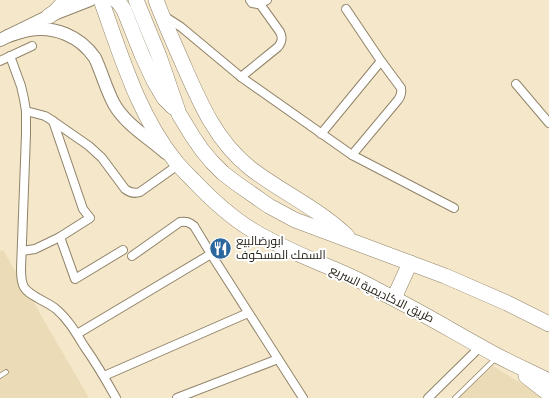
<svg xmlns="http://www.w3.org/2000/svg" width="549" height="398" font-family="'Exo 2',Cairo,sans-serif">
<rect width="100%" height="100%" fill="#f5e7ca"/>
<g fill="#ebdbb6">
<polygon points="3,250 89,398 0,398 0,251"/>
<polygon points="493,366 545,398 458,398"/>
</g>
<g fill="none" stroke-linecap="round" stroke-linejoin="round">
<defs>
<g id="lane">
<polyline points="0,376 6,372"/>
<polyline points="455,398 495,359"/>
</g>
<g id="street">
<polyline points="250,0 252,3 258,4 267,0"/>
<path d="M346,9L381,61L401,88C402,93 401,96 398,100L352,155"/>
<polyline points="164,16 181,27 241,77 352,155 454,208"/>
<path d="M10,56L21,86L24,99L26,111V134L21,269C21,274 21,282 24,287C29,296 48,302 56,309C68,319 76,333 84,346C96,363 106,380 116,398"/>
<polyline points="0,61 32,46"/>
<path d="M241,77L278,47C282,42 283,38 280,32L260,4"/>
<polyline points="516,84 549,123"/>
<path d="M26,111L45,116L53,121L89,146L102,158L125,189C130,193 134,194 140,192L178,165"/>
<polyline points="321,134 381,61"/>
<polyline points="60,237 75,279 123,250"/>
<polyline points="22,251 35,249 60,237 90,218 83,209 53,121"/>
<path d="M132,256L180,222C186,221 189,222 194,226L211,254L303,398"/>
<polyline points="77,334 211,254"/>
<polyline points="104,376 248,313"/>
<polyline points="177,398 278,359"/>
<polyline points="428,398 481,346"/>
</g>
<g id="secondary">
<path d="M8,36C15,34 22,31 29,30C55,26 80,36 95,58C102,73 106,89 114,104C126,125 148,137 166,153"/>
<polyline points="0,40 49,16 90,0"/>
</g>
<g id="highway">
<path d="M101,0C121,55 138,115 176,162C181,168 187,174 193,180C210,198 229,216 252,230C283,249 318,262 352,277C363,282 374,288 385,294C423,313 459,335 496,355C513,364 531,372 549,381"/>
<polyline points="116,0 120,4 124,10 142,55 154,81 164,98 173,107"/>
<polyline points="136,0 159,56 179,114 193,137 202,150 212,162 223,173 236,183 269,206 295,220 445,276 507,303 549,324"/>
<path d="M156,0C164,22 174,43 183,64C200,103 216,141 250,168C281,192 318,208 347,236"/>
<polyline points="49,16 55,12 66,0"/>
<polyline points="394,298 410,263"/>
<polyline points="526,376 549,394"/>
</g>
</defs>
<use href="#lane" stroke="#908368" stroke-width="5.5"/>
<use href="#street" stroke="#908368" stroke-width="10"/>
<use href="#secondary" stroke="#908368" stroke-width="14"/>
<use href="#highway" stroke="#908368" stroke-width="16"/>
<use href="#lane" stroke="#fff" stroke-width="4"/>
<use href="#street" stroke="#fff" stroke-width="8"/>
<use href="#secondary" stroke="#fff" stroke-width="12"/>
<use href="#highway" stroke="#fff" stroke-width="15"/>
</g>
<defs>
<symbol id="restaurant-disc" viewBox="-11 -11 22 22"><circle r="9.5" fill="#2b669d" stroke="#fff"/><path d="M-5-6h1v4h1v-4h1v4h1v-4h1v5L-1.5 .5V6h-2V.5L-5-1ZM5-6V6H3V1.5H1.5Q1.5-4 5-6Z" fill="#fff"/></symbol>
</defs>
<g fill-rule="evenodd">
<use href="#restaurant-disc" x="208" y="236" width="25" height="25"/>
</g>
<g text-anchor="middle" stroke-width="4" stroke-linejoin="round" paint-order="stroke">
<g font-size="12" fill="#1f1a0f" stroke="#fff" text-anchor="start">
<text x="236" y="245">ابورضالبيع<tspan x="236" dy="14">السمك المسكوف</tspan></text>
</g>
<g font-size="12" fill="#1f1a0f" stroke="#fff">
<text transform="translate(382 294) rotate(26)" y="4">طريق الاكاديمية السريع</text>
</g>
</g>
</svg>
